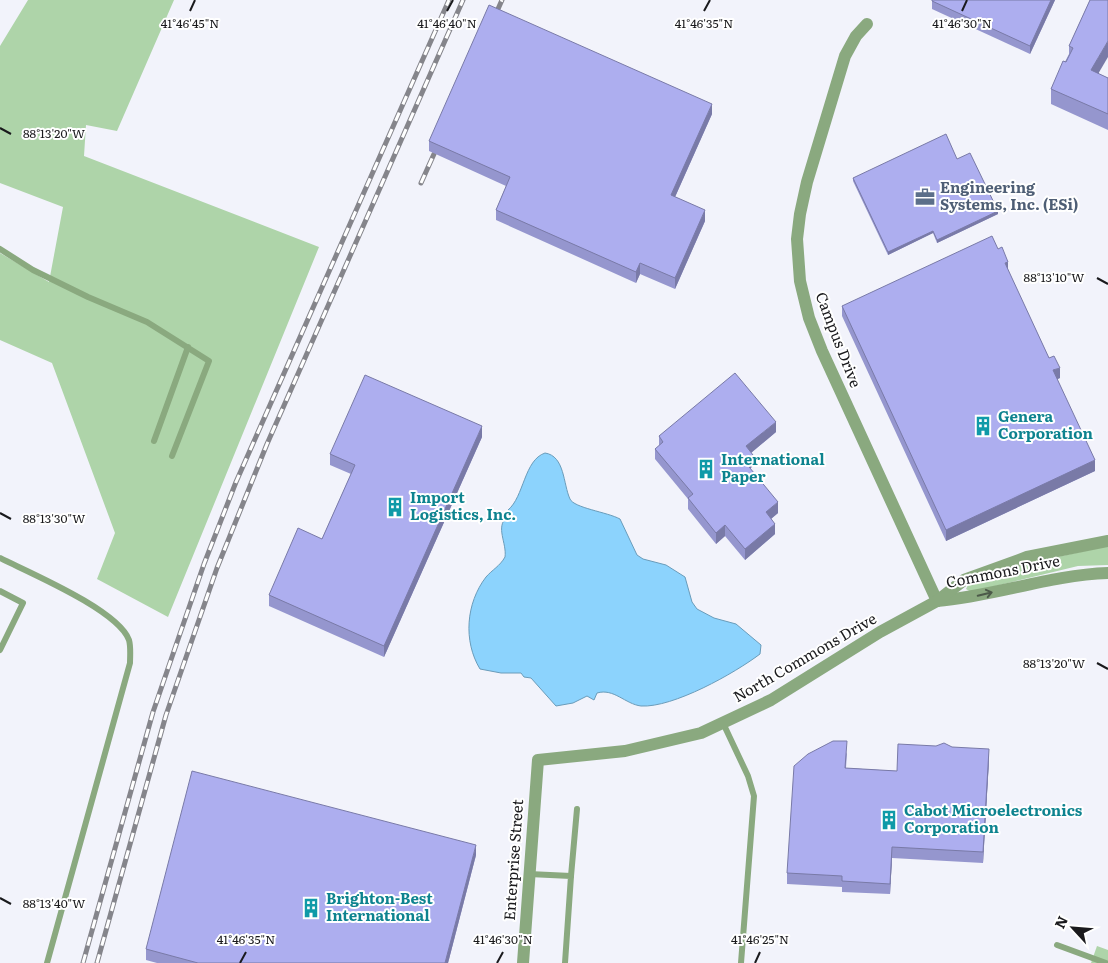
<svg xmlns="http://www.w3.org/2000/svg" width="1108" height="963" font-family="Literata,serif">
<rect width="100%" height="100%" fill="#f2f3fb"/>
<g fill="#aed4a9">
<polygon points="28,0 174,0 117,131 86,125 84,156 319,247 168,617 97,579 115,533 52,363 0,340 0,253 49,282 63,207 0,183 0,46"/>
<polygon points="1108,546 1108,565 1078,566 971,592 966,589 969,583 1020,565"/>
<polygon points="1097,946 1108,950 1108,963 1091,963"/>
</g>
<path fill="#8cd3fd" stroke="#6a9cba" d="M545,453C565,456 563,484 570,499C574,508 607,512 620,519L637,555L643,559L666,565L685,577L692,602L697,609L714,618L736,624L761,645L760,654C735,673 673,708 641,706C625,704 614,688 597,693L594,700L587,696L573,703L556,706L531,678L524,677L521,673H501L480,669C463,641 466,603 486,577C492,570 500,566 505,557C507,543 495,527 507,517L508,510C524,497 524,460 545,453Z"/>
<g fill="none" stroke-linecap="round" stroke-linejoin="round">
<g stroke="#8aa97f" stroke-width="6">
<polyline points="0,249 33,270 88,297 147,322 209,361 172,456"/>
<polyline points="154,441 188,347"/>
<path d="M0,558C30,573 118,610 129,640C131,647 130,657 130,663L47,963"/>
<polyline points="0,591 23,603 0,650"/>
<polyline points="723,723 748,776 754,796 741,963"/>
<polyline points="529,874 571,876 565,963"/>
<polyline points="571,876 577,809"/>
<polyline points="1057,945 1106,963"/>
</g>
<g stroke="#8aa97f" stroke-width="12">
<polyline points="867,24 856,36 845,56 807,182 800,214 797,239 800,281 809,318 822,351 937,601"/>
<path d="M937,601C995,596 1050,575 1108,573"/>
<polyline points="523,963 538,760 625,751 701,733 771,700 880,632 937,601 964,580 1027,557 1108,541"/>
</g>
<defs>
<g id="rail">
<polyline points="494,18 502,0"/>
<polyline points="421,183 434,154"/>
<polyline points="83,963 153,712 204,564 236,482 449,0"/>
<polyline points="97,963 166,715 217,568 267,444 463,0"/>
</g>
</defs>
<use href="#rail" stroke="#85858b" stroke-width="5"/>
<use href="#rail" stroke="#fff" stroke-width="3" stroke-dasharray="9" stroke-linecap="butt"/>
</g>
<g fill="#9596ce">
<polygon points="1055,0 1030,54 932,9 932,1"/>
<polygon points="1090,0 1099,74 1108,78 1108,130 1051,104 1051,89 1069,54 1069,46"/>
<polygon points="712,114 675,197 705,221 675,289 640,274 636,283 496,220 496,210 506,186 429,151 429,141"/>
<polygon points="957,159 998,214 937,243 933,233 888,255 853,181 853,178"/>
<polygon points="1008,271 1049,358 1060,378 1057,379 1095,471 946,541 842,316 842,306"/>
<polygon points="776,432 751,453 753,466 750,468 778,513 771,519 775,534 745,560 725,536 716,544 688,509 688,499 655,459 655,449 659,446 659,436"/>
<polygon points="482,437 384,657 269,606 269,595 322,539 351,474 330,465 330,454"/>
<polygon points="952,747 989,760 983,863 892,858 890,894 842,892 842,887 787,884 787,873 847,752 846,768 897,771"/>
<polygon points="476,855 448,963 157,963 146,960 146,949"/>
</g>
<g fill="#797aa7">
<polygon points="1051,0 1055,0 1030,54 1030,46"/>
<polygon points="1108,41 1108,57 1091,86 1091,70"/>
<polygon points="712,104 712,114 671,206 671,195"/>
<polygon points="705,210 705,221 675,289 675,278"/>
<polygon points="998,211 998,214 937,243 937,240"/>
<polygon points="933,231 933,233 888,255 888,252"/>
<polygon points="1008,262 1008,272 1005,263"/>
<polygon points="640,263 640,274 636,283 636,272"/>
<polygon points="1060,368 1060,378 1053,381 1053,370"/>
<polygon points="776,422 776,432 746,457 746,446"/>
<polygon points="482,426 482,437 384,657 384,646"/>
<polygon points="753,455 753,466 745,473 745,462"/>
<polygon points="1095,460 1095,471 946,541 946,530"/>
<polygon points="778,502 778,513 766,523 766,512"/>
<polygon points="775,524 775,534 745,560 745,549"/>
<polygon points="725,525 725,536 716,544 716,533"/>
<polygon points="989,749 989,760 983,863 983,852"/>
<polygon points="476,845 476,855 448,963 445,963"/>
<polygon points="892,847 892,858 890,894 890,884"/>
</g>
<g fill="#adaeef" stroke="#797aa7">
<polygon points="932,0 1051,0 1030,46 932,1"/>
<polygon points="1090,0 1108,0 1108,41 1091,70 1108,78 1108,114 1051,89 1063,61 1066,62 1073,48 1069,46"/>
<polygon points="489,5 712,104 671,195 705,210 675,278 640,263 636,272 496,210 510,177 429,141"/>
<polygon points="946,134 957,159 970,153 998,211 937,240 933,231 888,252 853,178"/>
<polygon points="992,236 998,249 1002,247 1008,262 1005,263 1049,358 1054,356 1060,368 1053,370 1095,460 946,530 842,306"/>
<polygon points="735,373 776,422 746,446 753,455 745,462 778,502 766,512 775,524 745,549 725,525 716,533 688,498 693,494 655,449 663,442 659,436"/>
<polygon points="365,375 482,426 384,646 269,595 298,528 322,539 355,465 330,454"/>
<polygon points="833,741 847,741 845,768 897,771 898,744 936,746 944,743 952,747 989,749 983,852 892,847 890,884 842,881 842,876 787,873 794,766 808,754"/>
<polygon points="192,771 476,845 445,963 198,963 146,949"/>
</g>
<defs><path id="oneway-shaft" d="M-6 0H5M1.5-3L5.5 0L1.5 3" fill="none" stroke-width="1.6" stroke-linecap="round" stroke-linejoin="round" transform="scale(1.25)"/></defs>
<use stroke="#4c5a49" href="#oneway-shaft" transform="translate(985 594) rotate(-14)"/>
<path fill="none" stroke="#1a1a1d" stroke-width="2" d="M190,11L195,0M447,11L453,0M704,11L710,0M962,11L967,0M0,128L11,134M1097,278L1108,284M0,513L11,519M1097,663L1108,669M0,898L11,904M240,963L246,952M497,963L503,952M755,963L760,952"/>
<defs>
<symbol id="office-bare" viewBox="-9 -9 18 18"><path d="M-6-3h4V-5.5h4V-3h4V5H-6ZM-1-4.5V-3h2v-1.5ZM-6 0V1H6V0Z" fill="#5c6f8a" stroke="#fff" stroke-width="2.5" paint-order="stroke"/></symbol>
<symbol id="building-bare" viewBox="-9 -9 18 18"><path d="M-4-6H4V6H1V3H-1V6H-4ZM-2.5-4.3h1.7v1.8h-1.7ZM.8-4.3h1.7v1.8H.8ZM-2.5-1h1.7V.8h-1.7ZM.8-1h1.7V.8H.8Z" fill="#0f9aa8" stroke="#fff" stroke-width="2.5" paint-order="stroke"/></symbol>
</defs>
<g fill-rule="evenodd">
<use href="#office-bare" x="911" y="183" width="28" height="28"/>
<use href="#building-bare" x="969" y="412" width="28" height="28"/>
<use href="#building-bare" x="692" y="455" width="28" height="28"/>
<use href="#building-bare" x="381" y="493" width="28" height="28"/>
<use href="#building-bare" x="875" y="806" width="28" height="28"/>
<use href="#building-bare" x="297" y="894" width="28" height="28"/>
</g>
<g text-anchor="middle" stroke-width="4" stroke-linejoin="round" paint-order="stroke">
<g font-size="15" font-weight="bold" fill="#4e5e75" stroke="#fff" text-anchor="start">
<text x="940" y="193">Engineering<tspan x="940" dy="17">Systems, Inc. (ESi)</tspan></text>
</g>
<g font-size="15" fill="#1a1a1d" stroke="#fff">
<text transform="translate(838 340) rotate(69)" y="5">Campus Drive</text>
<text transform="translate(1003 572) rotate(-11)" y="5">Commons Drive</text>
<text transform="translate(805 658) rotate(-30)" y="5">North Commons Drive</text>
<text transform="translate(514 860) rotate(-86)" y="5">Enterprise Street</text>
</g>
<g font-size="15" font-weight="bold" fill="#0d838f" stroke="#fff" text-anchor="start">
<text x="998" y="422">Genera<tspan x="998" dy="17">Corporation</tspan></text>
<text x="721" y="465">International<tspan x="721" dy="17">Paper</tspan></text>
<text x="410" y="503">Import<tspan x="410" dy="17">Logistics, Inc.</tspan></text>
<text x="904" y="816">Cabot Microelectronics<tspan x="904" dy="17">Corporation</tspan></text>
<text x="326" y="904">Brighton-Best<tspan x="326" dy="17">International</tspan></text>
</g>
</g>
<g font-size="12" text-anchor="middle" fill="#1a1a1d" stroke="#fff" stroke-width="4" stroke-linejoin="round" paint-order="stroke">
<text x="190" y="28">41°46'45"N</text>
<text x="447" y="28">41°46'40"N</text>
<text x="704" y="28">41°46'35"N</text>
<text x="962" y="28">41°46'30"N</text>
<text x="54" y="138">88°13'20"W</text>
<text x="1054" y="282">88°13'10"W</text>
<text x="54" y="523">88°13'30"W</text>
<text x="1054" y="668">88°13'20"W</text>
<text x="54" y="908">88°13'40"W</text>
<text x="246" y="944">41°46'35"N</text>
<text x="503" y="944">41°46'30"N</text>
<text x="760" y="944">41°46'25"N</text>
</g>
<g transform="translate(1073 928) rotate(296)" stroke="#ffffff" stroke-width="4" paint-order="stroke">
<path d="M0-4L9 19L0 12L-9 19Z" fill="#1a1a1d"/>
<text y="-8" font-size="14" font-weight="bold" text-anchor="middle" fill="#1a1a1d">N</text>
</g>
</svg>
